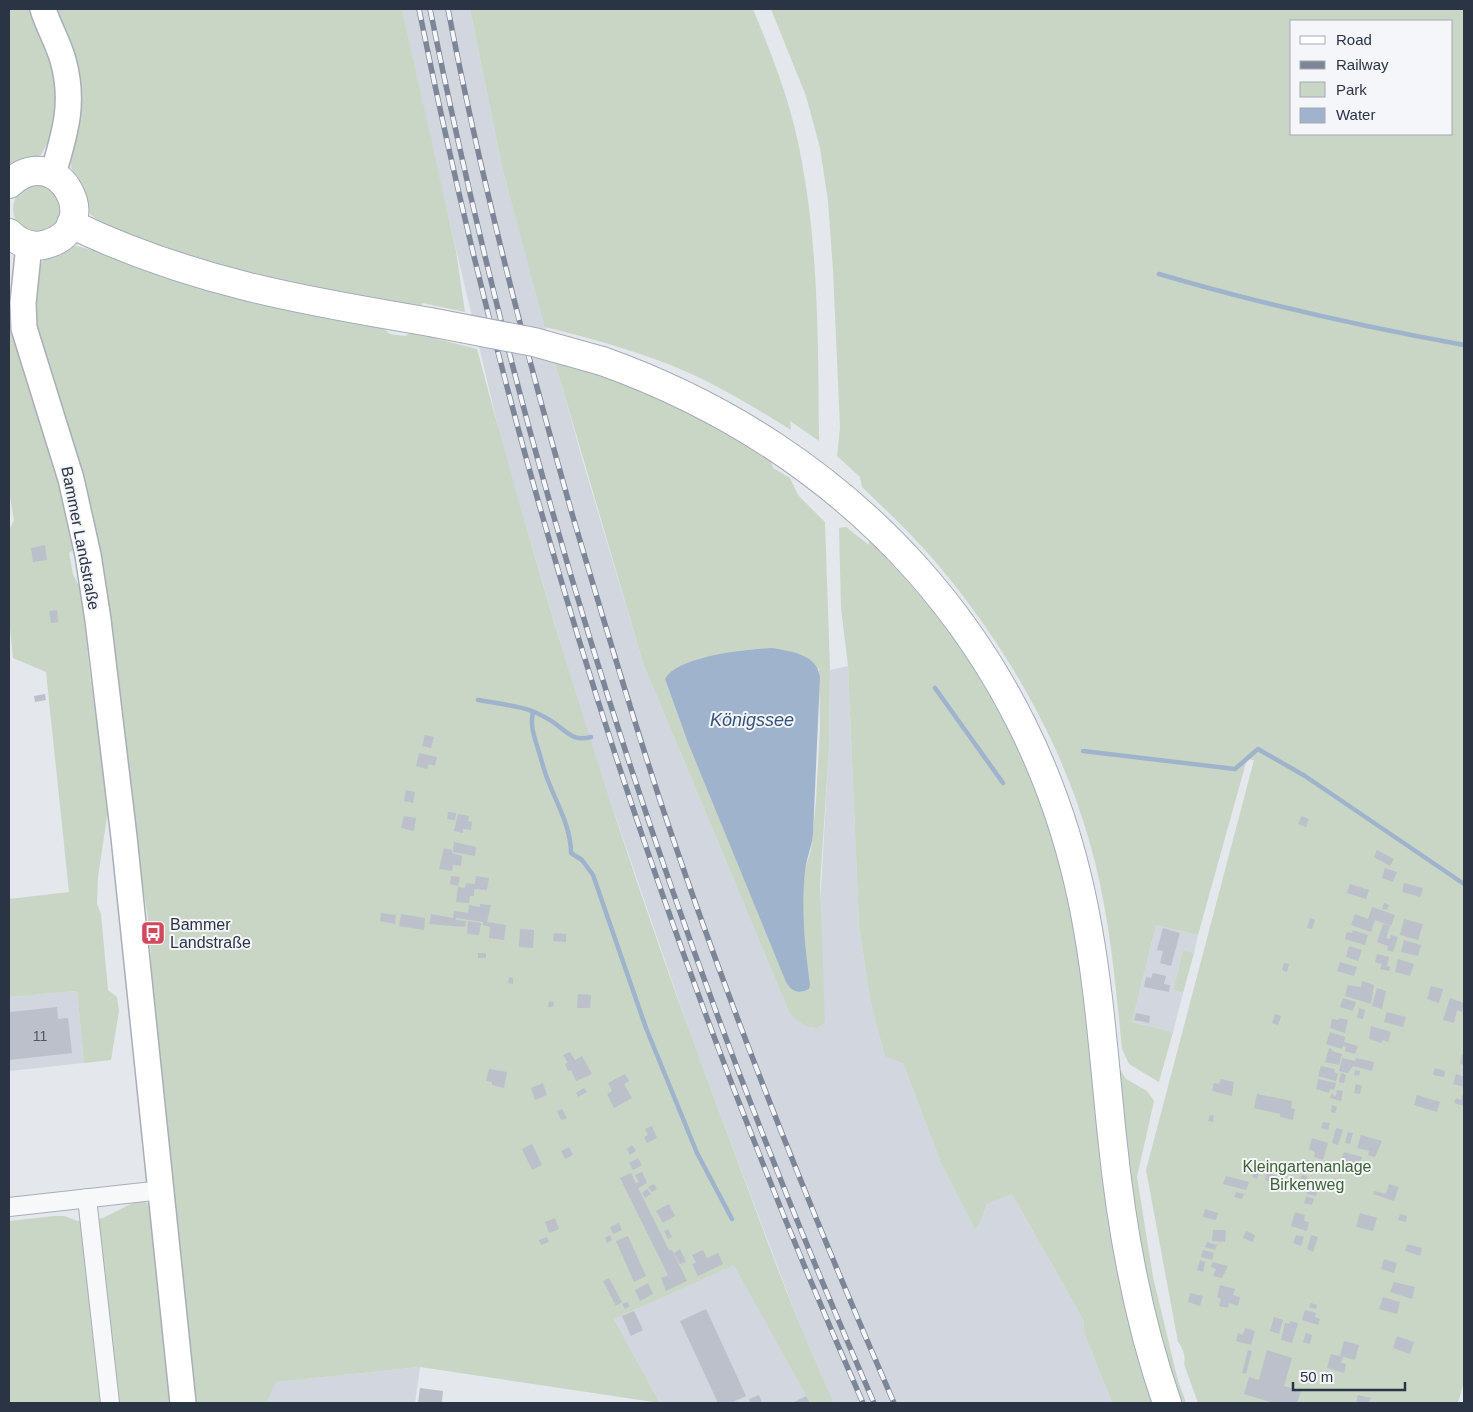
<svg xmlns="http://www.w3.org/2000/svg" width="1473" height="1412" font-family="Arial,sans-serif">
<rect width="100%" height="100%" fill="#e4e7ec"/>
<g fill="#d2d6de">
<polygon points="402,9 470,9 503,171 583,462 643,663 790,1014 813,1029 829,749 830,670 848,666 859,926 870,998 903,1063 941,1163 975,1228 981,1221 987,1204 1012,1194 1084,1321 1083,1330 1112,1403 834,1403 808,1347 693,1042 590,742 504,452 437,169"/>
<polygon points="1156,925 1198,935 1194,953 1183,950 1173,990 1183,993 1173,1032 1132,1022"/>
<polygon points="77,991 84,1063 9,1071 9,997"/>
<polygon points="734,1264 810,1403 660,1403 614,1319"/>
<polygon points="420,1367 415,1403 267,1403 276,1382"/>
</g>
<g fill="#c9d6c5" fill-rule="evenodd">
<polygon points="9,9 35,9 57,67 57,115 50,138 41,155 9,168"/>
<polygon points="52,9 402,9 456,251 465,312 422,303 422,311 182,259 106,226 91,215 84,205 72,174 71,163 79,121 80,100"/>
<path d="M470,9H753C773,57 792,106 801,157C819,250 818,347 819,441L790,421L791,430C757,409 723,388 687,372C642,352 593,339 545,327L503,171Z"/>
<path d="M771,9H1464V1381L1458,1403H1198L1184,1364C1186,1357 1183,1348 1178,1342L1146,1170L1254,760L1247,759L1198,935L1156,925L1132,1022L1173,1032L1159,1082L1129,1064L1122,1049C1115,979 1109,908 1089,840C1061,742 1008,650 944,572C919,541 890,514 862,487L860,477L837,456L840,427L833,270L828,201L820,148L806,96ZM1292,21H1452V134H1292Z"/>
<circle cx="37" cy="209" r="24"/>
<path d="M77,246L378,324L390,334L405,336L411,332L434,335L437,339L477,349C547,612 628,872 725,1127C760,1220 792,1314 834,1403H810L734,1265L614,1319L660,1403L420,1367L276,1382L267,1403H192L150,983C153,941 148,904 136,864L37,341L33,308L38,268C47,253 60,248 77,246Z"/>
<polygon points="9,304 15,341 49,438 76,548 69,553 73,574 81,590 90,676 109,803 98,877 97,904 101,914 108,990 117,997 119,1011 111,1060 84,1063 77,991 9,997 9,899 69,892 46,672 13,658 9,619 9,530 14,520 9,491"/>
<path d="M555,362L623,381L673,402L769,457L773,468L790,478L798,495L825,522L830,670L829,749L820,885L825,1022C812,1035 802,1023 790,1014L643,663ZM752,649L819,669L820,727L816,801L811,850L805,869L802,909L809,989C797,994 794,989 786,981L688,743L665,679L695,660Z"/>
<path d="M846,527L869,545V540C899,572 929,603 954,639C1011,719 1053,820 1072,917C1088,1002 1091,1090 1103,1176C1107,1202 1115,1228 1121,1253C1133,1303 1144,1353 1156,1403H1112L1083,1330L1084,1321L1012,1194L987,1204L981,1221L975,1229L941,1163L903,1063L885,1056L870,998L859,926L848,666L841,608L839,528Z"/>
<polygon points="1183,950 1194,953 1183,993 1173,990"/>
<polygon points="1113,1059 1126,1079 1147,1091 1154,1101 1137,1177 1153,1277 1177,1377 1186,1403 1177,1403 1141,1270"/>
<polygon points="139,1200 150,1204 173,1403 9,1403 9,1221 54,1216 64,1216 78,1221 103,1218"/>
</g>
<path fill="#9fb4cc" d="M773,648C792,652 817,654 820,677L813,834C812,847 806,859 805,872C801,910 805,947 810,985L809,989C798,994 792,992 786,982L688,743L665,679C677,656 748,649 773,648Z"/>
<g fill="none" stroke-linecap="round" stroke-linejoin="round">
<g stroke="#9fb4cc" stroke-width="4.5">
<path d="M1159,274C1261,304 1359,326 1464,345"/>
<polyline points="935,688 1003,783"/>
<path d="M478,700C496,703 514,705 532,711C539,714 547,718 553,722C567,732 573,742 591,737"/>
<path d="M533,712C530,727 534,735 538,749C542,761 544,772 549,783C558,806 571,828 571,853L582,860L593,875L646,1028L697,1153L732,1219"/>
<polyline points="1083,751 1235,769 1258,749 1305,776 1464,884"/>
</g>
</g>
<g fill="#bbc0ca">
<polygon points="45,545 47,560 33,562 31,548"/>
<polygon points="57,610 58,622 51,623 49,611"/>
<polygon points="45,694 46,700 35,702 34,696"/>
<polygon points="425,735 434,737 431,748 422,746"/>
<polygon points="419,753 437,757 435,766 429,764 427,769 416,766"/>
<polygon points="406,790 415,792 413,803 404,801"/>
<polygon points="448,812 456,813 455,820 447,819"/>
<polygon points="458,814 469,816 468,821 472,822 471,830 463,829 463,833 454,831"/>
<polygon points="404,816 416,818 414,831 401,828"/>
<polygon points="1302,816 1309,819 1306,827 1298,824"/>
<polygon points="454,842 476,847 475,856 453,852"/>
<polygon points="444,848 452,850 452,853 462,856 461,866 453,865 452,871 439,869"/>
<polygon points="1377,850 1394,859 1390,866 1374,857"/>
<polygon points="1385,868 1397,872 1393,882 1382,878"/>
<polygon points="451,876 460,877 458,886 450,884"/>
<polygon points="476,876 489,878 487,890 474,889 474,896 470,896 469,903 456,902 458,887 465,888 466,883 475,884"/>
<polygon points="1404,883 1423,888 1420,897 1402,892"/>
<polygon points="1350,884 1369,890 1366,899 1347,893"/>
<polygon points="1384,903 1389,905 1387,910 1382,909"/>
<polygon points="480,904 491,905 487,922 506,925 504,940 489,938 490,927 483,925 483,922 456,918 456,920 466,921 465,927 429,924 431,914 453,918 454,911 468,913 469,905 480,907"/>
<polygon points="1372,907 1395,915 1391,926 1375,920 1371,932 1351,925 1355,914 1368,919"/>
<polygon points="381,913 396,915 395,924 380,921"/>
<polygon points="401,914 425,918 424,930 399,926"/>
<polygon points="1310,918 1315,920 1312,929 1307,928"/>
<polygon points="1404,919 1423,924 1418,940 1400,935"/>
<polygon points="468,921 481,923 479,935 467,934"/>
<polygon points="1383,924 1390,926 1386,938 1390,939 1391,935 1398,937 1393,952 1387,950 1388,946 1377,942"/>
<polygon points="1163,928 1180,933 1171,966 1160,963 1163,951 1157,950"/>
<polygon points="520,929 534,930 533,948 519,947"/>
<polygon points="1353,930 1368,935 1365,945 1345,939 1347,932 1352,933"/>
<polygon points="554,933 566,934 566,942 553,941"/>
<polygon points="1404,940 1421,945 1418,956 1401,952"/>
<polygon points="1349,946 1362,950 1358,961 1346,957"/>
<rect x="478" y="953" width="8" height="5"/>
<polygon points="1377,954 1389,957 1387,966 1390,967 1389,971 1380,969 1382,964 1375,962"/>
<polygon points="1398,959 1414,964 1410,976 1395,972"/>
<polygon points="1340,962 1357,967 1354,976 1337,971"/>
<polygon points="1284,963 1289,964 1287,972 1282,970"/>
<polygon points="1153,973 1166,976 1164,984 1170,985 1169,992 1144,987 1146,977 1151,978"/>
<polygon points="509,977 513,978 513,984 508,983"/>
<polygon points="1362,981 1374,985 1371,1004 1345,996 1348,985 1361,987"/>
<polygon points="1431,986 1443,989 1439,1003 1427,999"/>
<polygon points="1377,988 1386,991 1382,1009 1372,1006"/>
<polygon points="578,994 591,995 590,1008 577,1008"/>
<polygon points="1343,998 1356,1002 1353,1011 1340,1007"/>
<polygon points="1450,998 1464,1003 1462,1012 1457,1010 1454,1023 1443,1020"/>
<polygon points="549,1001 554,1002 553,1007 548,1007"/>
<polygon points="57,1007 58,1019 68,1018 72,1053 9,1060 9,1012"/>
<polygon points="1359,1008 1365,1010 1363,1019 1357,1018"/>
<polygon points="1387,1012 1406,1017 1403,1027 1384,1022"/>
<polygon points="1136,1013 1150,1016 1149,1023 1134,1020"/>
<polygon points="1275,1014 1281,1016 1278,1025 1272,1023"/>
<polygon points="1339,1018 1348,1020 1345,1033 1330,1028 1332,1019 1338,1020"/>
<polygon points="1371,1026 1391,1032 1388,1042 1383,1040 1381,1043 1369,1039"/>
<polygon points="1330,1032 1345,1037 1344,1042 1358,1046 1355,1054 1345,1051 1346,1047 1343,1046 1342,1049 1326,1044"/>
<polygon points="1329,1048 1332,1049 1332,1051 1342,1054 1339,1065 1325,1062"/>
<polygon points="570,1052 575,1060 582,1056 592,1074 576,1081 571,1070 568,1071 565,1064 568,1063 563,1055"/>
<polygon points="1462,1054 1464,1054 1464,1065 1460,1064"/>
<polygon points="1342,1058 1355,1061 1356,1058 1374,1062 1372,1071 1353,1066 1348,1073 1339,1071"/>
<polygon points="1321,1066 1335,1069 1334,1072 1338,1074 1336,1081 1318,1076"/>
<polygon points="1435,1068 1445,1071 1444,1077 1433,1075"/>
<polygon points="489,1069 507,1072 504,1088 492,1085 492,1082 486,1081"/>
<polygon points="1355,1070 1360,1071 1359,1076 1354,1075"/>
<polygon points="1341,1073 1346,1075 1344,1083 1339,1082"/>
<polygon points="625,1074 629,1081 624,1084 632,1098 614,1108 607,1094 612,1091 608,1083"/>
<polygon points="1456,1074 1464,1077 1464,1087 1453,1084"/>
<polygon points="1221,1079 1234,1082 1232,1096 1212,1091 1214,1083 1219,1084"/>
<polygon points="1318,1079 1336,1083 1334,1090 1330,1089 1329,1093 1316,1089"/>
<polygon points="543,1083 547,1095 535,1100 531,1088"/>
<polygon points="1356,1084 1362,1086 1360,1094 1354,1093"/>
<polygon points="584,1088 587,1092 578,1097 576,1093"/>
<polygon points="1337,1090 1343,1091 1341,1101 1330,1098 1331,1094 1336,1096"/>
<polygon points="1257,1094 1292,1101 1291,1108 1295,1109 1293,1120 1280,1117 1280,1114 1254,1108"/>
<polygon points="1417,1095 1440,1102 1437,1112 1414,1105"/>
<polygon points="1462,1095 1464,1096 1464,1106 1454,1103 1456,1098 1461,1100"/>
<polygon points="1332,1105 1337,1107 1335,1113 1331,1112"/>
<polygon points="562,1109 567,1118 561,1120 557,1111"/>
<polygon points="1210,1115 1214,1116 1213,1122 1208,1121"/>
<polygon points="1323,1122 1330,1123 1328,1130 1321,1128"/>
<polygon points="652,1126 657,1138 647,1143 644,1137 648,1135 645,1129"/>
<polygon points="1336,1128 1343,1130 1338,1145 1332,1143"/>
<polygon points="1348,1132 1353,1133 1350,1144 1345,1143"/>
<polygon points="1361,1135 1382,1141 1375,1157 1368,1155 1369,1151 1357,1148"/>
<polygon points="1312,1138 1328,1143 1323,1160 1314,1157 1315,1152 1309,1149"/>
<polygon points="532,1144 542,1165 532,1170 522,1149"/>
<polygon points="632,1145 636,1151 630,1155 627,1149"/>
<polygon points="569,1147 573,1155 565,1159 561,1151"/>
<polygon points="1344,1152 1362,1157 1358,1170 1340,1165"/>
<polygon points="638,1158 642,1165 633,1170 629,1163"/>
<polygon points="1302,1159 1321,1164 1319,1173 1299,1170"/>
<polygon points="1254,1171 1259,1172 1257,1179 1252,1177"/>
<polygon points="642,1172 647,1183 638,1188 669,1250 672,1250 687,1281 666,1291 661,1278 668,1275 620,1178 631,1173 636,1183 639,1182 635,1175"/>
<polygon points="1267,1173 1283,1177 1282,1184 1265,1180"/>
<polygon points="1302,1175 1307,1176 1306,1182 1300,1180"/>
<polygon points="1226,1176 1249,1182 1246,1190 1223,1184"/>
<polygon points="654,1184 657,1189 652,1192 648,1187"/>
<polygon points="1389,1184 1399,1187 1394,1201 1373,1194 1374,1191 1386,1194"/>
<polygon points="1308,1188 1317,1191 1316,1196 1307,1194"/>
<polygon points="647,1189 651,1194 645,1198 642,1193"/>
<polygon points="1236,1192 1244,1194 1242,1199 1234,1197"/>
<polygon points="1306,1196 1314,1199 1312,1205 1304,1203"/>
<polygon points="669,1204 675,1216 663,1223 656,1211"/>
<polygon points="1205,1209 1218,1213 1216,1220 1203,1217"/>
<polygon points="1295,1212 1305,1215 1304,1221 1309,1222 1307,1231 1291,1226"/>
<polygon points="1360,1213 1377,1218 1373,1231 1356,1227"/>
<polygon points="1400,1214 1407,1216 1406,1222 1398,1220"/>
<polygon points="555,1218 559,1229 549,1233 545,1222"/>
<polygon points="619,1223 622,1230 613,1234 610,1227"/>
<polygon points="668,1229 672,1237 668,1239 664,1231"/>
<polygon points="1213,1230 1226,1230 1225,1242 1212,1241"/>
<polygon points="1246,1231 1255,1235 1253,1242 1243,1238"/>
<polygon points="610,1235 612,1240 607,1243 605,1238"/>
<polygon points="1296,1235 1304,1237 1301,1246 1293,1243"/>
<polygon points="1311,1235 1318,1237 1313,1252 1307,1249"/>
<polygon points="628,1236 646,1276 634,1282 616,1241"/>
<polygon points="547,1237 549,1242 541,1245 539,1240"/>
<polygon points="1207,1242 1217,1245 1215,1250 1205,1247"/>
<polygon points="1407,1244 1422,1248 1420,1256 1405,1251"/>
<polygon points="680,1249 686,1262 680,1264 674,1253"/>
<polygon points="703,1250 707,1258 718,1253 723,1264 698,1276 692,1264 696,1263 692,1255"/>
<polygon points="1203,1250 1214,1253 1212,1260 1201,1257"/>
<polygon points="1384,1259 1397,1263 1394,1273 1381,1269"/>
<polygon points="1200,1260 1205,1262 1203,1272 1197,1270"/>
<polygon points="1212,1262 1228,1266 1222,1278 1213,1276 1216,1269 1211,1267"/>
<polygon points="609,1278 622,1302 616,1306 603,1281"/>
<polygon points="1394,1282 1415,1287 1412,1299 1390,1292"/>
<polygon points="648,1283 653,1294 640,1301 635,1290"/>
<polygon points="1220,1285 1235,1289 1233,1295 1240,1297 1238,1306 1229,1303 1228,1308 1219,1306 1221,1299 1217,1297"/>
<polygon points="1190,1293 1203,1296 1200,1306 1188,1302"/>
<polygon points="1383,1297 1400,1302 1397,1314 1379,1309"/>
<polygon points="627,1302 630,1306 625,1309 622,1304"/>
<polygon points="1311,1303 1317,1305 1316,1309 1309,1307"/>
<polygon points="706,1309 746,1396 731,1403 718,1403 680,1321"/>
<polygon points="1305,1310 1316,1313 1315,1317 1320,1319 1318,1325 1302,1320"/>
<polygon points="634,1311 643,1330 631,1336 622,1316"/>
<polygon points="1274,1317 1283,1320 1279,1334 1270,1331"/>
<polygon points="1290,1321 1298,1323 1292,1343 1281,1340 1285,1323 1289,1324"/>
<polygon points="1245,1328 1255,1331 1251,1345 1236,1341 1238,1333 1243,1335"/>
<polygon points="1306,1333 1312,1335 1310,1344 1303,1342"/>
<polygon points="1397,1336 1414,1342 1410,1354 1393,1348"/>
<polygon points="1344,1341 1359,1345 1355,1360 1340,1356"/>
<polygon points="1248,1350 1252,1351 1246,1374 1242,1373"/>
<polygon points="1267,1350 1292,1358 1284,1386 1301,1391 1297,1403 1274,1403 1244,1394 1249,1377 1259,1380"/>
<polygon points="1331,1354 1343,1357 1341,1363 1346,1364 1344,1373 1327,1368"/>
<polygon points="420,1388 443,1391 442,1403 418,1403"/>
<polygon points="759,1395 762,1403 750,1403 749,1399"/>
<polygon points="1358,1395 1371,1398 1369,1403 1356,1403"/>
<polygon points="806,1396 810,1403 792,1403"/>
</g>
<g fill="none" stroke-linecap="round" stroke-linejoin="round">
<defs>
<g id="street">
<polyline points="87,1198 110,1403"/>
<polyline points="9,1207 162,1190"/>
</g>
<g id="secondary">
<path d="M43,9C48,26 58,42 63,60C75,103 65,133 53,174"/>
<polyline points="29,245 23,303 24,328 71,479 88,555 98,620 124,837 183,1403"/>
</g>
<g id="primary">
<path d="M9,184C58,138 106,227 47,244C32,249 19,243 9,233"/>
<path d="M71,224C189,281 303,301 430,322"/>
<path d="M602,361C852,450 1032,646 1084,908C1099,983 1104,1060 1112,1136C1121,1226 1137,1317 1167,1403"/>
</g>
</defs>
<use href="#street" stroke="#a9aeb7" stroke-width="20"/>
<use href="#secondary" stroke="#a9aeb7" stroke-width="28"/>
<use href="#primary" stroke="#a3abb8" stroke-width="30"/>
<use href="#street" stroke="#f7f8fa" stroke-width="18"/>
<use href="#secondary" stroke="#fff" stroke-width="25"/>
<use href="#primary" stroke="#fff" stroke-width="28"/>
<defs>
<g id="rail">
<path d="M419,9C516,489 666,955 863,1403"/>
<path d="M430,9C527,489 678,955 874,1403"/>
<path d="M448,9C481,180 525,349 573,517C604,621 634,724 669,827C735,1022 812,1214 894,1403"/>
</g>
</defs>
<use href="#rail" stroke="#7d8696" stroke-width="5.5"/>
<use href="#rail" stroke="#f4f6f9" stroke-width="4" stroke-dasharray="11" stroke-linecap="butt"/>
<defs>
<polyline id="primary-bridge" points="430,322 534,342 602,361"/>
</defs>
<use href="#primary-bridge" stroke="#a3abb8" stroke-width="30" stroke-linecap="butt"/>
<use href="#primary-bridge" stroke="#fff" stroke-width="28"/>
</g>
<defs>
<symbol id="bus-square" viewBox="-11 -11 22 22"><rect x="-9" y="-9" width="18" height="18" rx="4" fill="#d1495b" stroke="#f4f6f9"/><path d="M-5-6H5V4H4V6H2V4H-2V6H-4V4H-5ZM-3.5-4V0h7V-4ZM-3.5 1.2v1.5H-2V1.2ZM2 1.2v1.5H3.5V1.2Z" fill="#fff"/></symbol>
</defs>
<g fill-rule="evenodd">
<use href="#bus-square" x="139" y="919" width="28" height="28"/>
</g>
<g text-anchor="middle" stroke-width="4" stroke-linejoin="round" paint-order="stroke">
<g font-size="14" fill="#4f5766">
<text x="40" y="1041">11</text>
</g>
<g font-size="16" fill="#2b3445" stroke="#f4f6f9">
<text transform="translate(81 538) rotate(79)" y="6">Bammer Landstraße</text>
</g>
<g font-size="16" fill="#2b3445" stroke="#f4f6f9" text-anchor="start">
<text x="170" y="930">Bammer<tspan x="170" dy="18">Landstraße</tspan></text>
</g>
<g font-size="16" fill="#3f6138" stroke="#f4f6f9">
<text x="1307" y="1172">Kleingartenanlage<tspan x="1307" dy="18">Birkenweg</tspan></text>
</g>
<g font-size="18" font-style="italic" fill="#34527a" stroke="#f4f6f9">
<text x="752" y="726">Königssee</text>
</g>
</g>
<rect width="1473" height="1412" fill="none" stroke="#2b3445" stroke-width="20"/>
<rect x="1290" y="20" width="162" height="115" fill="#f4f6f9" stroke="#a4a8b1"/>
<rect x="1300" y="36" width="25" height="8" fill="#ffffff" stroke="#a4a8b1"/>
<text x="1336" y="45" font-size="15" fill="#2b3445">Road</text>
<rect x="1300" y="61" width="25" height="8" fill="#7d8696" stroke="#a4a8b1"/>
<text x="1336" y="70" font-size="15" fill="#2b3445">Railway</text>
<rect x="1300" y="82" width="25" height="15" fill="#c9d6c5" stroke="#a4a8b1"/>
<text x="1336" y="95" font-size="15" fill="#2b3445">Park</text>
<rect x="1300" y="108" width="25" height="15" fill="#9fb4cc" stroke="#a4a8b1"/>
<text x="1336" y="120" font-size="15" fill="#2b3445">Water</text>
<path d="M1293 1382v8h112v-8" fill="none" stroke="#2b3445" stroke-width="2.5"/>
<text x="1300" y="1382" font-size="15" fill="#2b3445" stroke="#f4f6f9" stroke-width="4" paint-order="stroke">50 m</text>
</svg>
